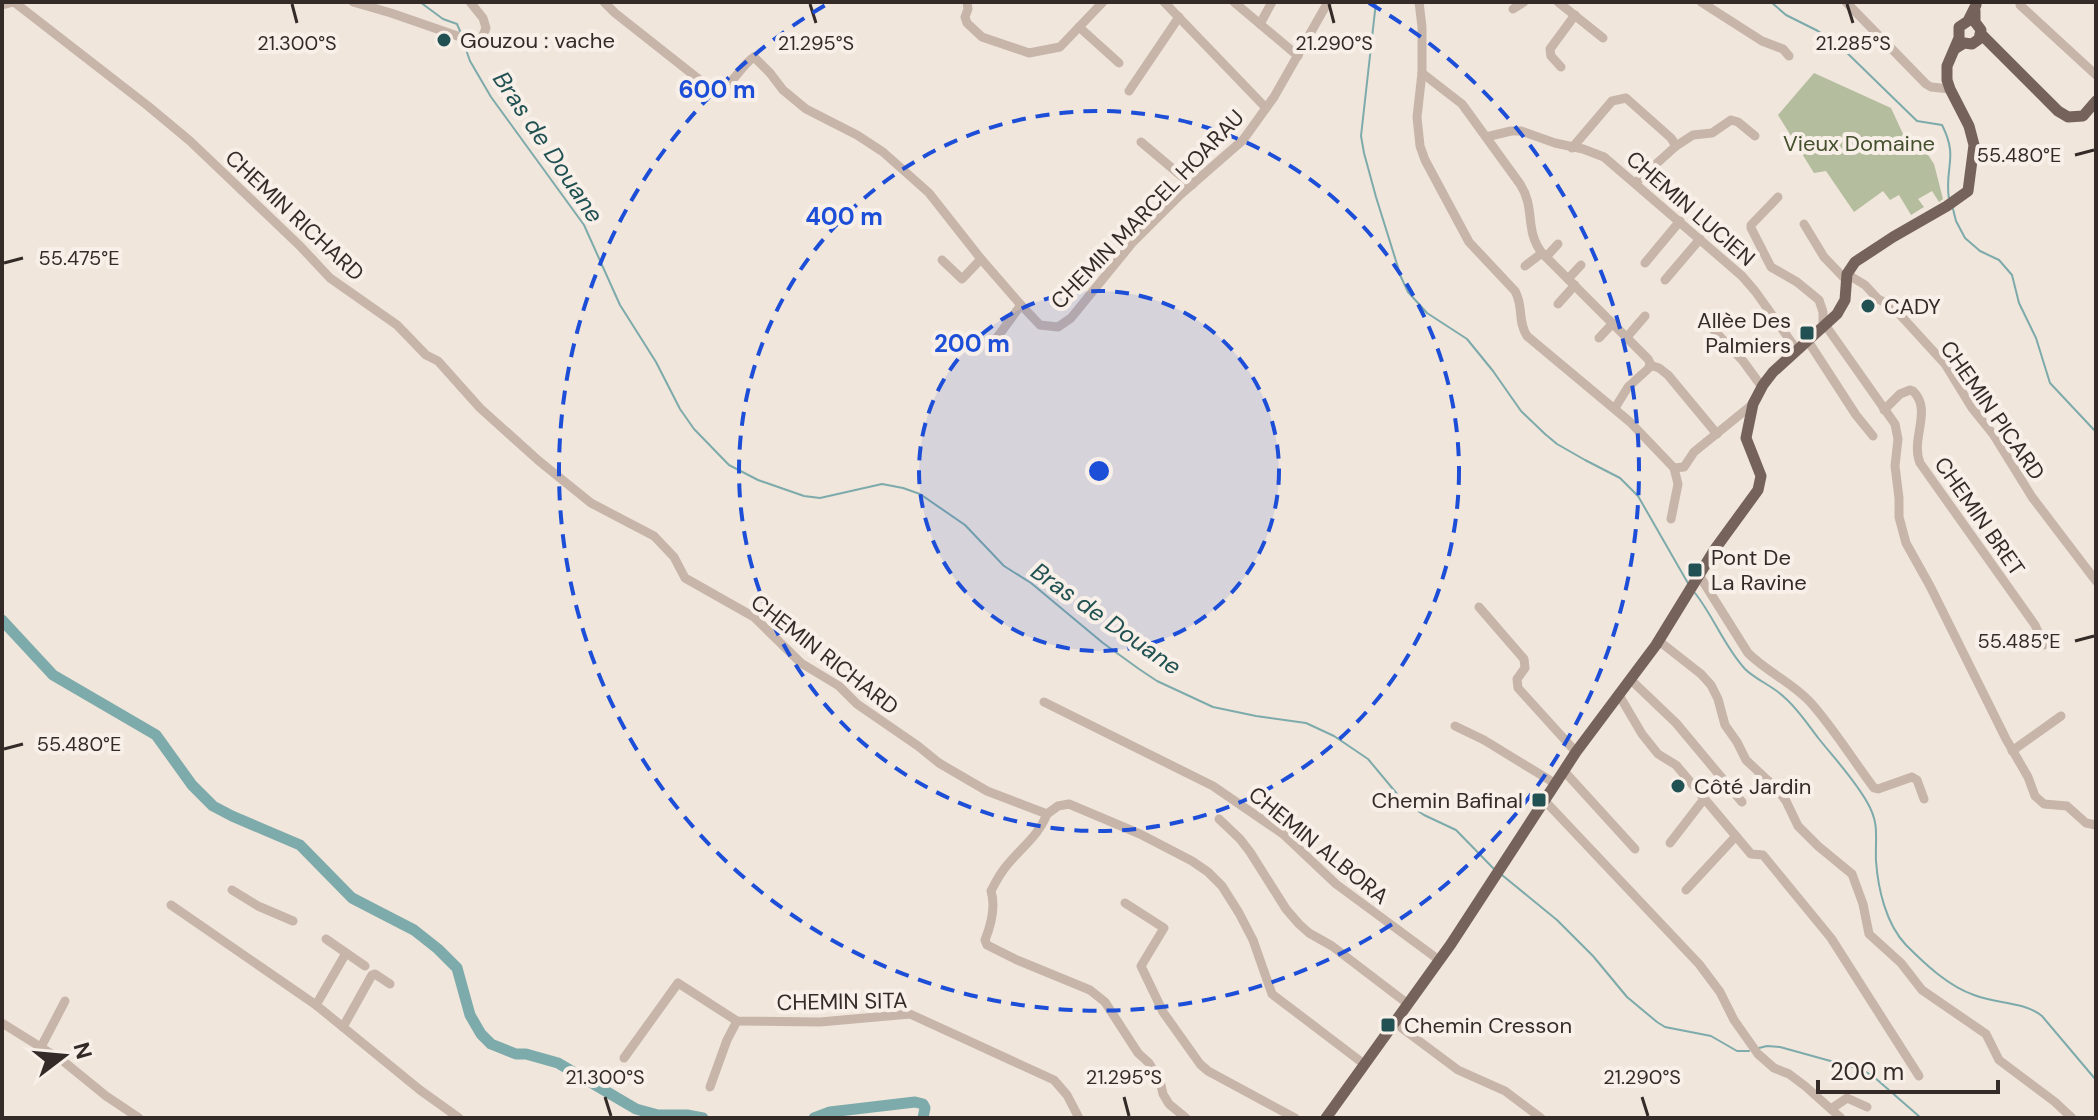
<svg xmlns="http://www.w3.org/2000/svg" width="2098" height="1120" font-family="'DM Sans',sans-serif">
<rect width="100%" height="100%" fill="#f0e6dc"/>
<polygon fill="#b4bd9d" points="1814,73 1891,108 1904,136 1921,144 1934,164 1943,199 1939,202 1932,191 1918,199 1924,207 1911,215 1899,195 1890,200 1883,191 1854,212 1826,171 1814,173 1778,115"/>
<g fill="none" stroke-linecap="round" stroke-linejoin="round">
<g stroke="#7daaaa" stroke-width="2">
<polyline points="420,2 443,19 457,24 460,31"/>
<polyline points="1376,2 1361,136 1364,153 1376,197 1401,277 1408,292 1427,313 1467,339 1493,371 1521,411 1545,434 1557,444 1585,460 1620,478 1638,496 1689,585"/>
<path d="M1771,2L1786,15L1818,31L1841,47L1917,121L1942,125C1959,158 1944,168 1949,199"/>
<polyline points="463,41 470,61 491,97 584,225 620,305 656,362 680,409 694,429 729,465 758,480 804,496 820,498 882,484 903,488 920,494 965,525 1004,566 1031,583 1103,643 1139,669 1157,681 1213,707 1256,716 1306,723 1334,736 1368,759 1403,801 1424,815 1456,830 1494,869"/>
<polyline points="1953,209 1956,221 1965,238 1980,251 1999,260 2012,275 2019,303 2036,338 2050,383 2096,432"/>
<path d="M1695,593C1714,617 1724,646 1745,669C1756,680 1773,686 1784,697C1798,709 1808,725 1819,739C1835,759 1854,779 1867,802C1880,824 1875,837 1876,861C1878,889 1886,924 1906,945C1925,964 1948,986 1974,995C1996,1004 2023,1001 2042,1016L2096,1080"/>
<polyline points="1502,875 1557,920 1593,956 1627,997 1657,1022 1665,1027 1711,1036 1737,1051 1749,1051"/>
<polyline points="1759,1048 1767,1046 1780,1047 1863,1070 1874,1077 1921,1118"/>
</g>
<g stroke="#7daaaa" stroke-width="11">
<polyline points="2,620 53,675 156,735 192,785 213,806 232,816 300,845 352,898 414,930 438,949 457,968 470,1015 481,1034 491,1044 516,1054 526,1054 558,1063 636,1109 658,1115 687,1115 703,1118"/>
<polyline points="814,1118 830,1112 915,1102 923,1104 925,1108 923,1118"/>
</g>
<g stroke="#c7b5a9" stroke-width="9">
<polyline points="353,2 391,13 472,41 482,38 486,28 483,18 470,2"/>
<path d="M604,2L615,13L715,92C731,89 740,66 754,57L770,73L783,90L806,109L857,135L883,152L929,193L981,259L1021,305L1040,325L1058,327L1071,318L1133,242L1180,195L1243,140L1274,97L1328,2"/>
<polyline points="967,2 968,9 965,17 967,23 982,37 1029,53 1060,47 1103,2"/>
<polyline points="1164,2 1266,108"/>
<polyline points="1234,2 1298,56"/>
<path d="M1419,2L1422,27V73L1417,117L1420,146L1425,160L1469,242L1515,291C1524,307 1517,320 1527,336L1630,422L1674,468L1684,467L1694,452L1753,404"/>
<polyline points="1558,2 1603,38"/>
<polyline points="1701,2 1762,41 1783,49 1789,56"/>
<polyline points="1846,2 1926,84 1931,87 1950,89"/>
<polyline points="2,5 14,2 148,106 190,141 300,246 330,278 397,325 426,355 438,361 480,408 539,461 591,503 654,536 674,557 685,578 754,617 801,663 839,686 857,704 918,746 939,763 987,791 1047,814"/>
<polyline points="2020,5 2096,75"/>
<polyline points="1513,9 1524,2"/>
<polyline points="1260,24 1272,2"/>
<polyline points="1079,27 1119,63"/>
<polyline points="1561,67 1551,56 1550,49 1575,15"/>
<path d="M1422,73L1462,104L1520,184C1536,208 1524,230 1542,253L1648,359L1650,363L1649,368L1628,387L1615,408"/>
<polyline points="1129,91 1179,17"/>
<polyline points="1486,137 1511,131 1521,131 1555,143 1583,149 1604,157 1742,276 1755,291 1797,350"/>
<polyline points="1141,142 1192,185"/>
<polyline points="1572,148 1612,101 1626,98 1671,138 1676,146"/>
<polyline points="1635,183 1676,146 1693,135 1712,133 1731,120 1738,122 1755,136"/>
<polyline points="1778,197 1751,225 1751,228 1771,267 1797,282 1819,300 1823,312 1823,328"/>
<polyline points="1804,224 1824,257 1846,280"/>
<polyline points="1546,257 1558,244"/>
<polyline points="942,260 962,279 981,259"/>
<polyline points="1645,263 1680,221"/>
<polyline points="1525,266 1542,253"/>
<polyline points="1847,274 1865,285 1878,299 1892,306 1945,364 1972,408 1993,434 2032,497 2096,581"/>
<polyline points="1568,279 1581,265"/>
<polyline points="1665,280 1700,239"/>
<polyline points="1558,304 1575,285"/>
<polyline points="1710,326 1743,361 1762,387"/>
<polyline points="1826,326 1895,424 1898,439 1895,466 1899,498 1899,517 1906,543 1930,586 2006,739 2028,777 2035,796 2044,804 2067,806 2086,823 2096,825"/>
<polyline points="1627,337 1645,316"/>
<polyline points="1599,338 1613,323"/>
<polyline points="1808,341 1856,415 1873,436"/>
<polyline points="993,343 1021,305"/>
<polyline points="1650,365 1659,368 1668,375 1717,434"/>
<path d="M1884,410L1900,394L1910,390L1913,391C1933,410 1910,439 1920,463L2035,625L2044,645"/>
<polyline points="1671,519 1678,484 1674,468"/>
<path d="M1699,575L1748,653C1767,672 1793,683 1811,703C1834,729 1853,760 1874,788L1878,789L1912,777L1917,780L1924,799"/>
<polyline points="1479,607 1524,659 1525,668 1517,679 1518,688 1576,752"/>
<polyline points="1659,641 1701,674 1711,685 1718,699 1725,725 1737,742 1746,760 1778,790 1786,801 1798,826 1818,846 1852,874 1863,904 1869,934 1901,963 1922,990 1986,1034 1999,1060 2055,1102 2072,1118"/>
<polyline points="1631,680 1676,723 1742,802"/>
<polyline points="1619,695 1642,734 1658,754 1676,765 1751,854 1763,855 1831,938 1919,1076"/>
<polyline points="1044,702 1213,786 1283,834 1336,884 1439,960"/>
<polyline points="1455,726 1484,740 1556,784"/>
<polyline points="2012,751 2061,716"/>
<polyline points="1564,771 1635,849"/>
<polyline points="1545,801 1699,964 1720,992 1734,1020 1758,1054 1774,1068 1789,1074 1805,1086 1841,1118"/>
<polyline points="1047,814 1058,806 1069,804 1140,834 1192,861 1208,872 1222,886 1239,913 1253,940 1272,994 1364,1064"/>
<path d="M1047,814C1039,835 1022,847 1008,864C1001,872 996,881 991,891C996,907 991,925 985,940L987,945L1017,960L1090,990L1105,1002L1138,1053L1149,1063L1160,1081L1163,1094L1169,1104L1186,1118"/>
<polyline points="1219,819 1240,839 1250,852 1286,909 1299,924 1309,933 1332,946 1408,1004"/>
<polyline points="1670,843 1704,799"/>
<polyline points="232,890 258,906 293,921"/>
<polyline points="1686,890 1736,836"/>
<polyline points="1125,903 1164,928 1141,966 1163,1012 1200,1064 1208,1071 1295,1118"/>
<polyline points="171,905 316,1005 420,1090 459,1118"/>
<polyline points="326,939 365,966"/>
<polyline points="316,1005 346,953"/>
<polyline points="2,1023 63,1061 106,1096 139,1118"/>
<polyline points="1395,1023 1458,1070 1505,1091 1541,1118"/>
<polyline points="343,1027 372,975 375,974 390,984"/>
<polyline points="41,1047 65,1001"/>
<polyline points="624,1058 678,983 737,1021 820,1022 910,1014 1054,1080 1067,1095 1079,1118"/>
<polyline points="710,1087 727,1040 737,1021"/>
<polyline points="1831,1109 1847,1098 1867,1107"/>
</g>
<g stroke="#75625a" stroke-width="11">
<polyline points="1981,34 2058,111 2068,117 2083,116 2096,101"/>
<polyline points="1956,48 1964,43 1972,44 1979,39 1981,30 1975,22 1975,11"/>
<polyline points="1326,1118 1451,944 1576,752 1656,645 1715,549 1758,490 1761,476 1746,438 1753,404 1763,385 1773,372 1837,314 1845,300 1847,274 1855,262 1893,237 1947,206 1968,191 1974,145 1969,126 1950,89 1947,80 1947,66 1959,38 1959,27 1968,21 1976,5"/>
</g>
</g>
<path fill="none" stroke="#342b28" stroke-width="3" d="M292,4L297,23M810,4L816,23M1329,4L1334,23M1847,4L1853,23M2075,155L2094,150M4,263L23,258M2075,641L2094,636M4,749L23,744M605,1097L611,1116M1124,1097L1129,1116M1642,1097L1648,1116"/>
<circle cx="1099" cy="471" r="180" fill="#1d4ed8" fill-opacity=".12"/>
<g fill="none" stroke="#1d4ed8" stroke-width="4" stroke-dasharray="14 10">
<circle cx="1099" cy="471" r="180"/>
<circle cx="1099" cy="471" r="360"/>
<path d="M1369 3A540 540 0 1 1 829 3"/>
</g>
<g fill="#215152" stroke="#f8f0e8" stroke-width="3">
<circle cx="444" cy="40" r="8"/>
<circle cx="1868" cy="306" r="8"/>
<rect x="1799" y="325" width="16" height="16" rx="4"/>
<rect x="1687" y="562" width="16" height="16" rx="4"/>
<circle cx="1678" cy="786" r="8"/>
<rect x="1531" y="792" width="16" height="16" rx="4"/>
<rect x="1380" y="1017" width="16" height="16" rx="4"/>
</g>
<g text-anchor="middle" stroke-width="8" stroke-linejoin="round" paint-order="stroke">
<g font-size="22" fill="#342b28" stroke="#f8f0e8" text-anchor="start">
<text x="460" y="48">Gouzou : vache</text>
<text x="1884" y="314">CADY</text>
<text x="1791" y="328" text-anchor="end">Allèe Des<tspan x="1791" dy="25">Palmiers</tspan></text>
<text x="1711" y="565">Pont De<tspan x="1711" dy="25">La Ravine</tspan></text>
<text x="1694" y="794">Côté Jardin</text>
<text x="1523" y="808" text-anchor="end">Chemin Bafinal</text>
<text x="1404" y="1033">Chemin Cresson</text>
</g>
<g font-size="22" fill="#45502e" stroke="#f8f0e8">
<text x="1859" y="151">Vieux Domaine</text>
</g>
<g font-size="22" fill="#342b28" stroke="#f8f0e8">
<text transform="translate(1691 208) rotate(41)" y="8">CHEMIN LUCIEN</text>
<text transform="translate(1147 209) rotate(-46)" y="8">CHEMIN MARCEL HOARAU</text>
<text transform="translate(295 215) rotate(43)" y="8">CHEMIN RICHARD</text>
<text transform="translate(1993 410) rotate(55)" y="8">CHEMIN PICARD</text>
<text transform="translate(1980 516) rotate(55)" y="8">CHEMIN BRET</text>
<text transform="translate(825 654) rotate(38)" y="8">CHEMIN RICHARD</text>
<text transform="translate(1319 845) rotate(39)" y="8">CHEMIN ALBORA</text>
<text transform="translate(842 1001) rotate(-1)" y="8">CHEMIN SITA</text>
</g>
<g font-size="24" font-style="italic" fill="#215152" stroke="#f8f0e8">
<text transform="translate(548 147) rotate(56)" y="8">Bras de Douane</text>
<text transform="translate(1106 619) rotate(35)" y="8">Bras de Douane</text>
</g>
</g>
<g font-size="20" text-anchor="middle" fill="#342b28" stroke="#f8f0e8" stroke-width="8" stroke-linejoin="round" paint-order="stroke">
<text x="297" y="50">21.300°S</text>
<text x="816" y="50">21.295°S</text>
<text x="1334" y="50">21.290°S</text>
<text x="1853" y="50">21.285°S</text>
<text x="2019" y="162">55.480°E</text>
<text x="79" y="265">55.475°E</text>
<text x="2019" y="648">55.485°E</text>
<text x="79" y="751">55.480°E</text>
<text x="605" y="1084">21.300°S</text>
<text x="1124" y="1084">21.295°S</text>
<text x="1642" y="1084">21.290°S</text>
</g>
<circle cx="1099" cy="471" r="12" fill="#1d4ed8" stroke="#f8f0e8" stroke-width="4"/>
<g font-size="24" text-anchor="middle" font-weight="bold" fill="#1d4ed8" stroke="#f8f0e8" stroke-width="8" stroke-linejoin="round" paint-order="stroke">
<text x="717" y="98">600 m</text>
<text x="844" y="225">400 m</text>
<text x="972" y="352">200 m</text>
</g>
<rect width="2098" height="1120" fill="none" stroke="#342b28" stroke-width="8"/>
<g transform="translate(64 1056) rotate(74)" stroke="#f8f0e8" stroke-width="6" paint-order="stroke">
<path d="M0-6L14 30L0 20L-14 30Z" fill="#342b28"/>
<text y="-12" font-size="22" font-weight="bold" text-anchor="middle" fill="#342b28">N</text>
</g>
<path d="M1818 1080v12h180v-12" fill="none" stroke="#342b28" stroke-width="4"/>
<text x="1830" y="1080" font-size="24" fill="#342b28" stroke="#f8f0e8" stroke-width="6" paint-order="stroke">200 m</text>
</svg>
